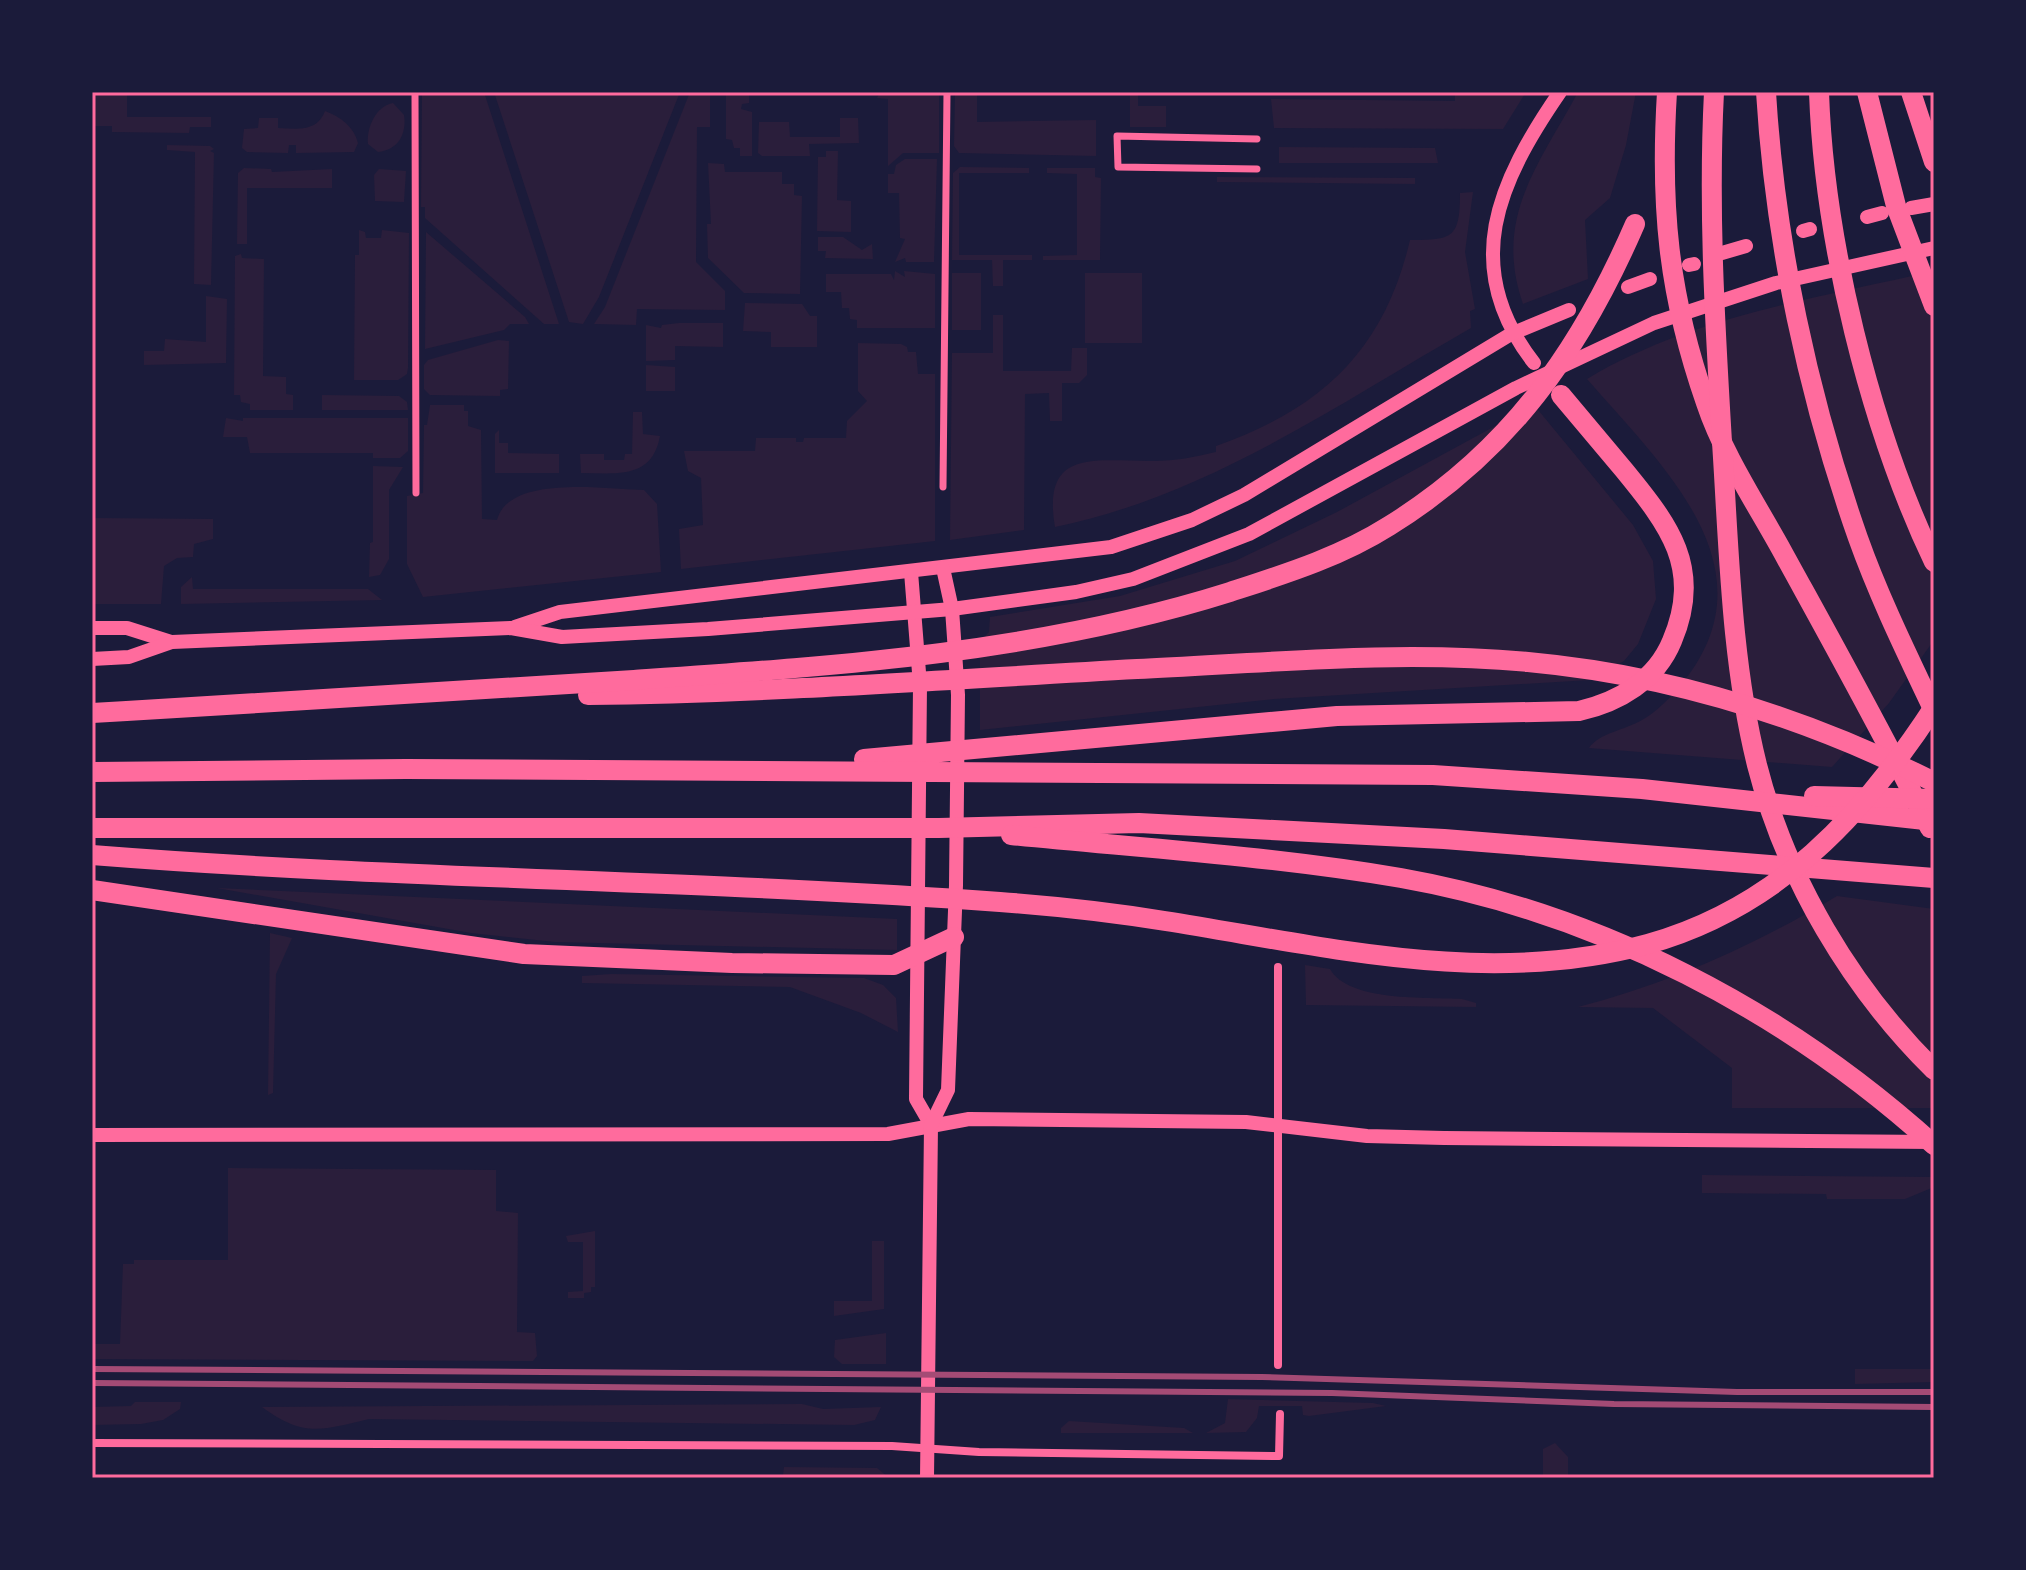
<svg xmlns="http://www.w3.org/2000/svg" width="2026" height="1570" font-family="Barlow,sans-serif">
<rect width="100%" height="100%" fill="#1b1b3a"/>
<g fill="#2a1e3b">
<polygon points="422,92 484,92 559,324 544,324 425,218 425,207 421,207"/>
<polygon points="494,92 680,92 599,297 583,324 569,322"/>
<polygon points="690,92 710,92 710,127 697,127 696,262 725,291 725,310 637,309 636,325 594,324 605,307"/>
<polygon points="726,92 749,92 749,103 742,104 741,109 752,112 752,156 740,156 740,148 734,148 732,140 726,139"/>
<polygon points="880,92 939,92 939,153 903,153 888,166 888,99 877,98"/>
<polygon points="955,92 977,95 977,122 1096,120 1096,156 959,153 954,146"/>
<polygon points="1130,92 1138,92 1138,106 1166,106 1166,127 1130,127"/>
<polygon points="1455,92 1526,92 1503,129 1274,128 1271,99 1455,101"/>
<path d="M1578,92H1636L1626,145L1610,198L1585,220L1588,279L1523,304C1493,217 1539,165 1578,92Z"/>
<polygon points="92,94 127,94 127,117 211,117 211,127 190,127 189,133 112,132 112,126 92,126"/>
<path d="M393,103L404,115C407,134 398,150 378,152L368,144C366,128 376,106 393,103Z"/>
<path d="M325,111C341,117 354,127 358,143L354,152L296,153V145H289L288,153L247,152L242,148L244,129L258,128L259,118H278V128C298,129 317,132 325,111Z"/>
<polygon points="840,118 858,118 859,143 809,144 810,156 762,156 758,153 759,122 789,122 790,137 840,137"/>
<polygon points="167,145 210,146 214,149 210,151 214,153 211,285 194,284 195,152 167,150"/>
<polygon points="1279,147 1435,148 1438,163 1279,163"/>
<polygon points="826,151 838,151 837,200 851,201 851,232 817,231 818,157 826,157"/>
<polygon points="905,159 937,159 934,262 906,262 905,258 895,262 905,239 900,238 899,193 888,193 888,174 894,174 896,165"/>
<polygon points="708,163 724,164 725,172 782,172 782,184 794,184 794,195 802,196 800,294 744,293 708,258 707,224 711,224"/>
<polygon points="960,167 1029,168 1029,173 959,173 959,255 1032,255 1032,260 1003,260 1003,286 993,286 992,260 952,260 953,173"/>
<polygon points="1047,168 1095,168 1095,177 1101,178 1100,260 1043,260 1043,256 1077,255 1077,174 1047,173"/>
<polygon points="271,169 272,172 332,169 332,188 247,188 247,244 237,244 238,173 244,168"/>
<polygon points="379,169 406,171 404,202 375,201 374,175"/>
<polygon points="1217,177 1415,178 1415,184 1217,182"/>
<path d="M1473,192L1465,252L1475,309L1470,311L1471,328C1338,404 1207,496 1055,527C1041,446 1098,462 1154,461C1175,461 1195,457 1216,452V446C1321,409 1384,351 1410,240C1453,240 1460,238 1460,193Z"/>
<polygon points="359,230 365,232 366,238 381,238 382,230 409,233 408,368 407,374 398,380 354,380 355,255 359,255"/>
<polygon points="426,232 525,317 529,324 510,324 504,330 425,349"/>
<polygon points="818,237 843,237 862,250 872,244 873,259 825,258 826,251 818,251"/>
<polygon points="241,254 242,258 264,259 263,376 286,377 286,394 293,395 293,410 250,410 250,404 241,402 240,395 234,395 235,256"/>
<polygon points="895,271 905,277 904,271 935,274 935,328 857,328 857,320 850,319 849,308 842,308 841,292 826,292 826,274 891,274 894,280"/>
<path d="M1934,271V640L1889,703L1832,767L1589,748C1599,733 1625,730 1642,720C1653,714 1665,703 1674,693C1782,574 1664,468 1587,379C1690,317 1818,298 1934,271Z"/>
<rect x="952" y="273" width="29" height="57"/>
<rect x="1085" y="273" width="57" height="70"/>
<polygon points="206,296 227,299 226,363 144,365 144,351 164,351 165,339 206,342"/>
<polygon points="745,303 802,304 810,316 817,316 817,347 771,347 771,332 743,331"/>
<polygon points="993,315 1003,315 1003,371 1071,371 1072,348 1087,348 1087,375 1079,383 1062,383 1062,421 1050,421 1049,393 1025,394 1024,530 950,540 952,353 993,353"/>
<polygon points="679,323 723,323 723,347 675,346 675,360 646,361 646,325 661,328 662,325"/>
<polygon points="498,340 509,341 508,389 500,390 500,396 430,395 424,389 424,365 428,360"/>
<polygon points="858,343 901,344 907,347 908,352 916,352 918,374 935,374 935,541 681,569 679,529 703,525 701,478 688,471 684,451 755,451 756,438 796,438 796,442 803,442 804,438 846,438 847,421 867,401 858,391"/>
<polygon points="646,365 675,367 675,391 646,391"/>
<polygon points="322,395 399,396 407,402 408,410 322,410"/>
<path d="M430,405H464V411H468V426L481,430L482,519L497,520C509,474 606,489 644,490L657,504L661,572L423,597L407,564V496L423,493L424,425H427Z"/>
<polygon points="1534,405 1633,525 1653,561 1656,599 1638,644 1624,661 1590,680 1274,699 980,730 980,642 989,632 990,617 1120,596 1235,561 1337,512"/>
<path d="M633,412H642L643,434L660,436C652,480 616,473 581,473L580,454H604V460H624L625,454H632Z"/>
<polygon points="226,418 243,421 243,418 408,418 408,451 400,458 373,458 373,453 250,453 247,437 223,437"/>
<polygon points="499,430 499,443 508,443 508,453 559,454 559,473 495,473 495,434"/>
<polygon points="373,466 403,467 389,490 389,559 380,575 369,577 370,543 373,542"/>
<polygon points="92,518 213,519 213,539 194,544 193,557 177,558 164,566 161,604 92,604"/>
<polygon points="192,577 193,589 368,589 382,600 181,604 181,587"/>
<polygon points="217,888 897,919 897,950 555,942 471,933"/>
<path d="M1837,896L1934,909V1108H1732V1068L1653,1008L1578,1007C1671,983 1755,945 1837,896Z"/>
<polygon points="270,933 292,938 276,974 273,1093 268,1095"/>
<path d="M1305,965L1330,969C1348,1002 1428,997 1462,999L1476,1003V1007L1306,1005Z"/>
<polygon points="611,974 864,978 883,985 896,998 898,1032 861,1013 790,987 582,983 582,976"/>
<polygon points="228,1168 496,1170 496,1211 518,1213 517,1332 535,1333 537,1356 533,1361 92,1359 92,1344 120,1344 123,1264 134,1264 134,1260 228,1260"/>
<polygon points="1702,1175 1934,1177 1934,1187 1905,1199 1827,1199 1826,1194 1702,1193"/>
<polygon points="595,1231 595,1287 591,1287 591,1292 584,1293 584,1298 568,1298 568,1292 583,1291 583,1242 568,1242 566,1236"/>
<polygon points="872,1241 884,1241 884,1309 834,1316 834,1301 872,1301"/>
<polygon points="886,1333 886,1364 842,1364 834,1357 835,1340"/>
<polygon points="1855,1369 1934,1369 1934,1382 1855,1384"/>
<polygon points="1228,1399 1373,1403 1386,1406 1309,1416 1303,1415 1302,1406 1259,1406 1257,1418 1246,1432 1206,1433 1225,1423"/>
<polygon points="135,1402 181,1402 180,1409 163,1420 141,1424 92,1425 92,1407 131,1406"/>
<path d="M802,1404L823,1409L881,1407L875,1420L854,1425L369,1419C322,1430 304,1438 262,1407Z"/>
<polygon points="1069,1421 1184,1428 1193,1433 1061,1433 1061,1428"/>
<polygon points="1555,1443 1568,1457 1568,1478 1543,1478 1543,1449"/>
<polygon points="784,1467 877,1468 889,1478 777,1478 783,1475"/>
</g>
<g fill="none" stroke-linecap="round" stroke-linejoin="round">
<g stroke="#ff6b9d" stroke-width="7">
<polyline points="415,92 416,493"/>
<polyline points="1257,139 1117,136 1118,167 1257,169"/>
<polyline points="943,487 947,92"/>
</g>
<g stroke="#ff6b9d" stroke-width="8">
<polyline points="1278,1365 1278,967"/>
<polyline points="92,1443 892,1446 979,1452 1279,1456 1280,1414"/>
</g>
<g stroke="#ff6b9d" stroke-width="14">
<polyline points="1911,208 1934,204"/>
<polyline points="1867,217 1882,213"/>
<polyline points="1803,231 1810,229"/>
<polyline points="1722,253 1746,246"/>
<polyline points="1689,265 1694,264"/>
<polyline points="1628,287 1650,279"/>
<path d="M1534,363C1459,267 1498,182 1560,92"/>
<polyline points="911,572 920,685 916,1099 931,1125"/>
<polyline points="515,627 560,612 1111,547 1192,520 1244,495 1511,334 1569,310"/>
<polyline points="92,628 127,628 171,642"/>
<polyline points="92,659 129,657 172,642 511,628 562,637 708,629 952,609 1076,592 1133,579 1249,534 1516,388 1654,323 1776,283 1934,248"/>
<polyline points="92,1135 888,1134 969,1119 1246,1122 1367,1136 1444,1138 1934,1142"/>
<polyline points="927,1478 931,1125 948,1090 956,885 958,695 952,609 943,568"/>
</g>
<g stroke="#ff6b9d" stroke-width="20">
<path d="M1667,92C1660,206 1668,294 1706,403C1723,454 1755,502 1781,549C1832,642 1883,733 1930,828"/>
<path d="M1714,92C1708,209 1715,325 1722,442C1729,549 1731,661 1757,765C1786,879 1851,988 1934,1070"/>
<path d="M1766,92C1775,242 1808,396 1858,538C1879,597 1907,654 1934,711"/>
<path d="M1819,92C1824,241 1870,428 1934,562"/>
<polyline points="1867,92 1896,206 1934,306"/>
<polyline points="1911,92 1934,162"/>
<path d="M588,695C771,693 954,679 1137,669C1266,663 1399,650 1528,662C1670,675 1807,718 1934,782"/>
<path d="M92,713C273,703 454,692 634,680C835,666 1037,653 1230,592C1285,574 1340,557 1389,526C1509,452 1580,351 1635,224"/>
<path d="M864,759L1337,716L1579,711C1619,702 1656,680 1672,641C1703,568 1669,525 1624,470C1603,445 1582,420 1561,395"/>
<polyline points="92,772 406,769 1433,775 1642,789 1934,821"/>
<polyline points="1814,796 1934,799"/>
<polyline points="92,828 939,828 1139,823 1444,839 1934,878"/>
<path d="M1011,835C1141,848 1272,856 1401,878C1599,913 1786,1011 1934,1145"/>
<path d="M92,855C394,879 697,880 1000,902C1054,906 1110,912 1165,921C1325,946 1487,988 1648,944C1777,908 1863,816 1934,707"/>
<polyline points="92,890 524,954 732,963 894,965 954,937"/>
</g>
<g stroke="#a44b75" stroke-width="6">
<polyline points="92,1369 1262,1377 1737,1392 1934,1392"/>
<polyline points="92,1383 1332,1393 1614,1404 1934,1407"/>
</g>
</g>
<rect width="2026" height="1570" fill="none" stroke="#1b1b3a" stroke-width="188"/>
<rect x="94" y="94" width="1838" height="1382" fill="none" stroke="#ff6b9d" stroke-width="3"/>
</svg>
